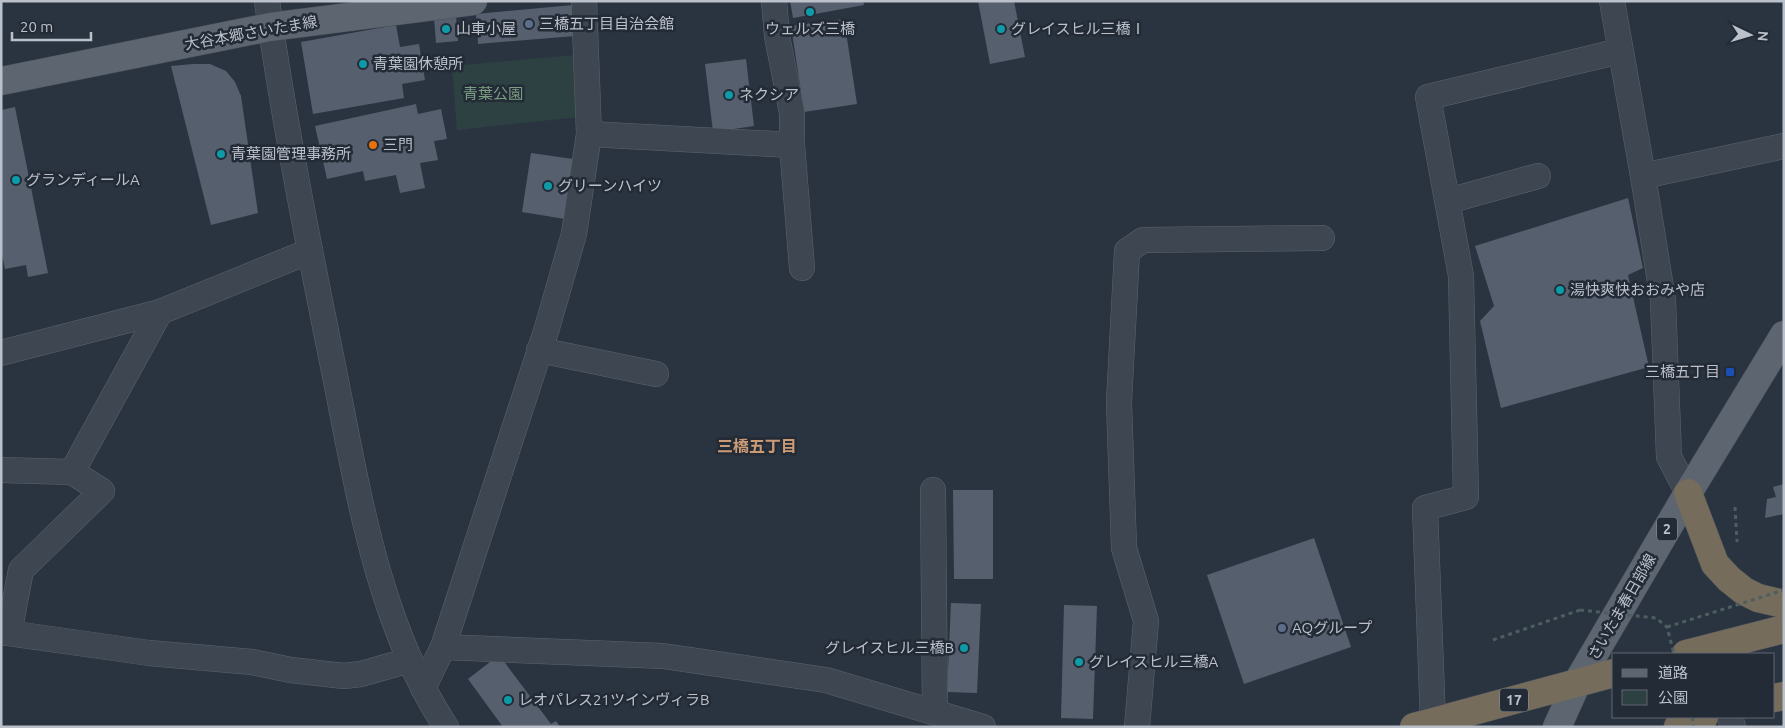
<svg xmlns="http://www.w3.org/2000/svg" width="1785" height="728" font-family="Ubuntu,'Noto Sans JP',sans-serif">
<rect width="100%" height="100%" fill="#2a3440"/>
<polygon fill="#2d4142" points="576,55 579,117 457,130 452,66"/>
<g fill="#565f6e">
<polygon points="790,1 863,1 864,5 793,18"/>
<polygon points="978,1 1014,1 1025,57 990,64"/>
<polygon points="573,5 575,36 478,44 476,14"/>
<polygon points="456,16 458,41 436,43 434,18"/>
<polygon points="844,19 857,104 804,112 791,26"/>
<polygon points="396,25 400,47 419,44 425,80 402,84 404,98 313,114 301,42"/>
<polygon points="746,59 754,126 713,132 705,64"/>
<polygon points="193,64 210,64 226,71 235,82 241,96 258,213 211,225 171,66"/>
<polygon points="416,104 418,114 441,109 447,139 434,141 438,160 420,163 425,188 400,193 396,175 365,181 363,171 327,179 315,126"/>
<polygon points="15,107 48,273 28,277 26,265 5,269 1,250 1,110"/>
<polygon points="531,153 573,159 565,219 522,212"/>
<polygon points="1628,198 1643,268 1628,275 1649,367 1501,408 1480,321 1494,306 1475,246"/>
<polygon points="1784,484 1784,514 1765,518 1767,499 1776,497 1773,487"/>
<polygon points="953,490 993,490 993,579 954,579"/>
<polygon points="1314,538 1351,647 1244,684 1207,575"/>
<polygon points="951,603 981,604 977,693 947,692"/>
<polygon points="1064,605 1097,606 1093,719 1061,718"/>
<polygon points="499,655 551,724 556,721 560,727 503,727 468,679"/>
</g>
<g fill="none" stroke-linecap="round" stroke-linejoin="round">
<defs>
<g id="minor">
<path d="M267,1C284,122 308,242 332,361C357,484 376,620 446,727"/>
<polyline points="774,1 777,36 792,113 792,145 802,268"/>
<polyline points="1612,1 1643,176 1663,300 1669,457 1688,493"/>
<polyline points="589,134 792,145"/>
<polyline points="1643,176 1784,146"/>
<polyline points="1448,201 1538,176"/>
<polyline points="539,350 656,374"/>
<polyline points="1,353 160,312"/>
<polyline points="1,470 72,472 160,312 310,251"/>
<polyline points="933,490 935,712"/>
<polyline points="1,632 149,653 252,662 291,670 344,676 361,674 410,660"/>
<polyline points="9,633 21,570 102,491 72,472"/>
<polyline points="443,647 663,656 826,680 983,727"/>
<polyline points="423,688 443,647 547,328 574,234 589,134 584,1"/>
<polyline points="1730,717 1733,727"/>
<polyline points="1433,721 1425,508 1466,497 1461,276 1428,97 1620,51"/>
<polyline points="1137,727 1146,621 1124,548 1119,402 1127,251 1143,240 1322,238"/>
</g>
<g id="major">
<polyline points="1,81 270,27 473,1"/>
<polyline points="1557,727 1577,683 1688,493 1784,335"/>
</g>
<g id="highway">
<polyline points="1688,493 1715,564 1729,579 1744,591 1758,598 1784,604"/>
<polyline points="1686,654 1784,629"/>
<polyline points="1774,698 1784,696"/>
<polyline points="1414,727 1614,673"/>
<polyline points="1678,727 1704,717"/>
</g>
</defs>
<use href="#minor" stroke="#5c646e" stroke-width="26"/>
<use href="#major" stroke="#484f5a" stroke-width="29"/>
<use href="#highway" stroke="#49515b" stroke-width="29"/>
<g stroke="#4c5e60" stroke-width="3" stroke-dasharray="4 4" stroke-linecap="butt">
<polyline points="1735,507 1737,542"/>
<polyline points="1493,640 1580,610"/>
</g>
<use href="#minor" stroke="#3e4651" stroke-width="25"/>
<use href="#major" stroke="#5c6570" stroke-width="28"/>
<use href="#highway" stroke="#766c5c" stroke-width="28"/>
<g stroke="#4c5e60" stroke-width="3" stroke-dasharray="4 4" stroke-linecap="butt">
<polyline points="1580,610 1656,618 1667,627 1674,654"/>
<polyline points="1667,627 1784,590"/>
<polyline points="1692,717 1694,727"/>
</g>
</g>
<g fill="#0f9aa8" stroke="#232b36" stroke-width="2">
<circle cx="810" cy="12" r="5"/>
<circle cx="446" cy="29" r="5"/>
<circle cx="1001" cy="29" r="5"/>
<circle cx="363" cy="64" r="5"/>
<circle cx="729" cy="95" r="5"/>
<circle cx="221" cy="154" r="5"/>
<circle cx="16" cy="180" r="5"/>
<circle cx="548" cy="186" r="5"/>
<circle cx="1560" cy="290" r="5"/>
<circle cx="964" cy="648" r="5"/>
<circle cx="1079" cy="662" r="5"/>
<circle cx="508" cy="700" r="5"/>
</g>
<g fill="#5c6f8a" stroke="#232b36" stroke-width="2">
<circle cx="529" cy="24" r="5"/>
<circle cx="1282" cy="628" r="5"/>
</g>
<circle fill="#e8710a" stroke="#232b36" stroke-width="2" cx="373" cy="145" r="5"/>
<rect fill="#1a4fb4" stroke="#232b36" stroke-width="2" x="1725" y="367" width="10" height="10" rx="2.5"/>
<g text-anchor="middle" stroke-width="5" stroke-linejoin="round" paint-order="stroke">
<g fill="#232b36" stroke="#8d949e" stroke-width="1">
<rect x="1657" y="517.5" width="20" height="23" rx="4"/>
<rect x="1500" y="688.5" width="28" height="23" rx="4"/>
</g>
<g font-size="14" font-weight="bold" fill="#bbc1cb">
<text x="1667" y="534">2</text>
<text x="1514" y="705">17</text>
</g>
<g font-size="15" fill="#bbc1cb" stroke="#232b36" text-anchor="start">
<text x="539" y="29">三橋五丁目自治会館</text>
<text x="456" y="34">山車小屋</text>
<text x="810" y="34" text-anchor="middle">ウェルズ三橋</text>
<text x="1011" y="34">グレイスヒル三橋Ⅰ</text>
<text x="373" y="69">青葉園休憩所</text>
<text x="739" y="100">ネクシア</text>
<text x="383" y="150">三門</text>
<text x="231" y="159">青葉園管理事務所</text>
<text x="26" y="185">グランディールA</text>
<text x="558" y="191">グリーンハイツ</text>
<text x="1570" y="295">湯快爽快おおみや店</text>
<text x="1720" y="377" text-anchor="end">三橋五丁目</text>
<text x="1292" y="633">AQグループ</text>
<text x="954" y="653" text-anchor="end">グレイスヒル三橋B</text>
<text x="1089" y="667">グレイスヒル三橋A</text>
<text x="518" y="705">レオパレス21ツインヴィラB</text>
</g>
<g font-size="15" fill="#bbc1cb" stroke="#232b36">
<text transform="translate(251 33) rotate(-10)" y="5">大谷本郷さいたま線</text>
<text transform="translate(1622 607) rotate(-60)" y="5">さいたま春日部線</text>
</g>
<g font-size="15" fill="#7c9e84" stroke="#232b36">
<text x="493" y="99">青葉公園</text>
</g>
<g font-size="16" font-weight="bold" fill="#cb9b76" stroke="#232b36">
<text x="757" y="452">三橋五丁目</text>
</g>
</g>
<rect width="1785" height="728" fill="none" stroke="#bbc1cb" stroke-width="5"/>
<rect x="1612" y="653" width="162" height="65" fill="#232b36" stroke="#606772"/>
<rect x="1622" y="669" width="25" height="8" fill="#5c6570" stroke="#606772"/>
<text x="1658" y="678" font-size="15" fill="#bbc1cb">道路</text>
<rect x="1622" y="690" width="25" height="15" fill="#2d4142" stroke="#606772"/>
<text x="1658" y="703" font-size="15" fill="#bbc1cb">公園</text>
<g transform="translate(1750 35) rotate(95)" stroke="#232b36" stroke-width="4" paint-order="stroke">
<path d="M0-4L9 19L0 12L-9 19Z" fill="#bbc1cb"/>
<text y="-8" font-size="14" font-weight="bold" text-anchor="middle" fill="#bbc1cb">N</text>
</g>
<path d="M12 32v8h79v-8" fill="none" stroke="#bbc1cb" stroke-width="2.5"/>
<text x="20" y="32" font-size="15" fill="#bbc1cb" stroke="#232b36" stroke-width="4" paint-order="stroke">20 m</text>
</svg>
